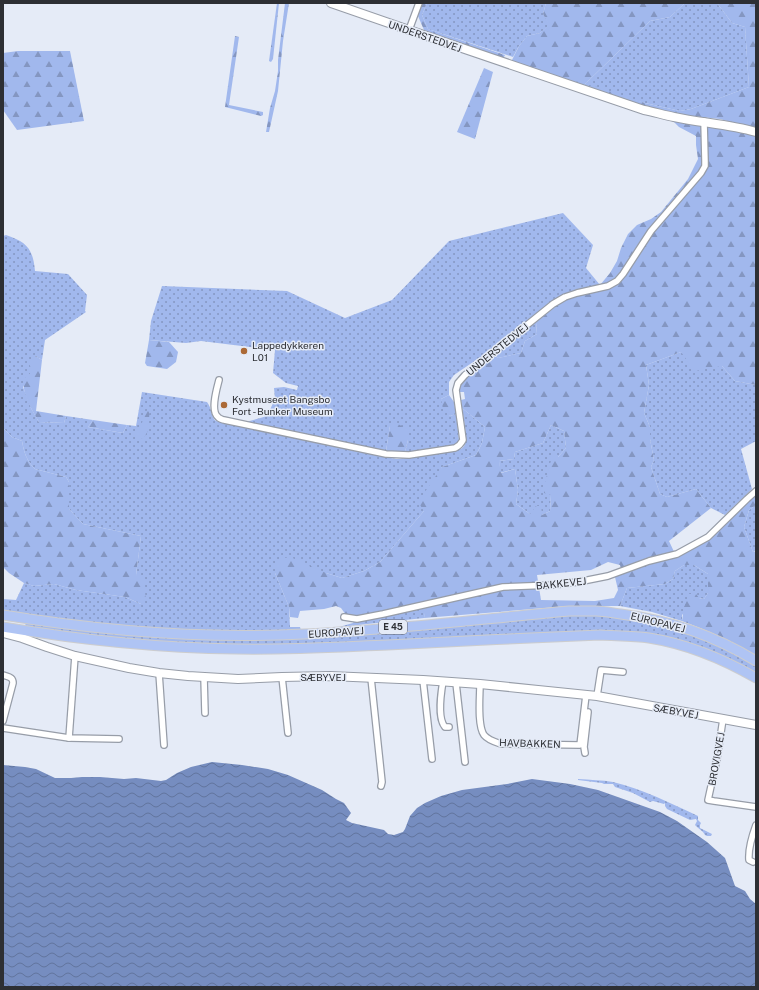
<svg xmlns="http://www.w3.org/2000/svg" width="759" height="990" font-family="'Public Sans',sans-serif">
<defs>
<pattern id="grass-dots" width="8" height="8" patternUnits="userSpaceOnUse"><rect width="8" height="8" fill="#a1b8ed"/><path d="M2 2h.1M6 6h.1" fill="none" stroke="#8496c1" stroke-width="1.8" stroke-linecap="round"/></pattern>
<pattern id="forest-firs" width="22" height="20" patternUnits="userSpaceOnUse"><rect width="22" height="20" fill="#a1b8ed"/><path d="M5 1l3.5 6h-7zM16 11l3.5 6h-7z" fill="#8496c1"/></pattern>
<pattern id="water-waves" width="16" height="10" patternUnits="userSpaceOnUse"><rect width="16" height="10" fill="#768dc0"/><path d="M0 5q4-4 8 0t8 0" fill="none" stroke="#61749d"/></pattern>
</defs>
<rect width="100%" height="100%" fill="#e5ebf7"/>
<g fill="url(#grass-dots)">
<polygon points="427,3 546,3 543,14 550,25 540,33 527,36 519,46 513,57 428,29 422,15"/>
<polygon points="685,3 717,3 732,23 745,27 749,87 691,109 680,111 645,103 583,86 650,21 670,17"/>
<polygon points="563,213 593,245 586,268 600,285 576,291 552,302 482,356 454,375 449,382 449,395 441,399 450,416 456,414 459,440 457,444 453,446 405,452 408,440 390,426 386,451 246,422 267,416 275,399 274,388 284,387 297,390 298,386 286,383 273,373 275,350 201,341 186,343 149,340 151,321 162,286 287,291 345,318 392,300 449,241"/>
<path d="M6,235C27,242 33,249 35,271L68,274L87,295L85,311L86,312L45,340L42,360L36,356L30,374L23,387L31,408L39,422L64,423L66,416L93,420L88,427L123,433L127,425L136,426L142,392L207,402C212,408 211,418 216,421C219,422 221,422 223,423L384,457L397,459L409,458L454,451C459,450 463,449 465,444C468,438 463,416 462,408L485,427L482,443L476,455L442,467L424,511L380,562L364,571L342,578L326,573H275L289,607L290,627H300L301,630L240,632L175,630L125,627L3,612V599L16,600L24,583L34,586L54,584L76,590L125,597L141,604L136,575L141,536L83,524L69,509V482L66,477L35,469C26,460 24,452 22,441L12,437L3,428V236Z"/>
<polygon points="536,322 537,334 525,341 521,353 498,358 494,355"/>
<polygon points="681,352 722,366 735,381 756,385 756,441 741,449 752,489 725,515 711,508 696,489 667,497 660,494 651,467 654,460 650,439 650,427 644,413 649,385 646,365"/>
<polygon points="551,425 564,431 566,448 558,457 551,495 550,511 542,515 530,514 516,504 518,490 515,469 500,473 499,461 514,459 515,452 543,443"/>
<polygon points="756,505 756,551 753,552 744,527 749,510"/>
<polygon points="684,565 694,565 708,574 708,593 704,599 699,598 682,615 682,621 652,612 620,606 627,588 665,584 673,579 675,571"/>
<polygon points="427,603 424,618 339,627 353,623 357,616"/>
<polygon points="598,614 647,621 715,643 756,665 756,675 653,636 240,646 153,643 26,628 25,622 187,638 549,615"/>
<path d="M578,779C590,780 602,780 613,782C643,789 670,803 698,816V820L701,823L700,825V828L712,834L711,836H707L705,835L703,832L697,827L695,825L697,821L696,819L690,820L667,809L665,806V803L664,804L653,801L650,802L633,793L615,787L613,784H604L602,783L578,780Z"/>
</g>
<g fill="url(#forest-firs)" fill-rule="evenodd">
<polygon points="277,3 279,3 273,59 271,62 269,61"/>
<polygon points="285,3 289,3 283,41 278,91 269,132 266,132 270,108 275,91 278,71 278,60"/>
<polygon points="422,3 427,3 422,15 428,29 505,55 503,59 448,40 424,30 418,16"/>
<polygon points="546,3 685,3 670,17 650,21 583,86 511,62 519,46 527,36 540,33 549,25 543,14"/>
<polygon points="717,3 756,3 756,129 720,119 683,115 643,108 589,88 591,85 645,103 680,111 691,109 749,87 745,27 732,23"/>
<polygon points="235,36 239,37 229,105 263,112 263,115 261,116 225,107"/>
<polygon points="18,51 70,51 84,121 17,130 3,110 3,53"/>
<polygon points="484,68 493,72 475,139 457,132"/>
<path d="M678,120L702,123L756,135V385L735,381L722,366L695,371L681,352L646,365L649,385L644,413L650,427V439L654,460L651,467L660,494L667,497L696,489L711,508L669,541L676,556L711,539L729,519L756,494V505L749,510L744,527L753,552H756V657C733,641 708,631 682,621L684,607L689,594H696L699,598L704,599L708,593V574L694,565H684L675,571L673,579L665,584L627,588L620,606H569L424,618L426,604L357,616L346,615L341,608L336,606L324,609L300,611L298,618L290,617L289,607L275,573L276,564L279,559L290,557L326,573L342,578L364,571L380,562L424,511L418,502L442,467L476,455L482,443L485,427L462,408L461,400L465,399L464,392H459C460,378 483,364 494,355L498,358L521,353L525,341L537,334L536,322L565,299L607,289L600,285L610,273L617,261L621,248L628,234L637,225L651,219L661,212L688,179L698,159L696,145V136L679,127L673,121ZM551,425L564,431L566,448L558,457H552L544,486V493L551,495L550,511L542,515L541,506H536L530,514L516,504L518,490L515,469L501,473L499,461L514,459L515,452L543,443ZM608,562L620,565L621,569L615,577L618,590L614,598L595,601L541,600L537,575L591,570Z"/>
<polygon points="149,340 169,342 178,352 176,362 167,369 147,366 145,363"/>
<path d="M36,356L42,360L36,411L66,416L64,423L39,422C31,409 23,395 23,379L30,374V363Z"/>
<polygon points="449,395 454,402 456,414 450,416 443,409 441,399"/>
<polygon points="150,406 148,431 143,439 135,438 135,432 141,427 144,415"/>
<polygon points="93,420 127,425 123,433 88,427"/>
<polygon points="396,423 407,429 408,440 405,452 398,453 386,451 390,426"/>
<path d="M3,428L12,437L22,441C24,452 26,460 35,469L66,477L69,482V509L83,524L141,536L136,575L143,580L146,600L141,604L125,597L76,590L54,584L34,586L24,583L9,573L3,567Z"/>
</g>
<polygon fill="url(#water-waves)" points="212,762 242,765 268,769 288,775 322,790 336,799 344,803 351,813 346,820 352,823 384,830 388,834 394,835 403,832 405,829 410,816 417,808 425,803 441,796 462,790 507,784 532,779 570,784 598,790 660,812 677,821 707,842 725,858 735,886 745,891 750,899 756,904 756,987 3,987 3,765 25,767 36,769 55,778 71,778 82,777 100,777 124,779 136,778 161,781 166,780 177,773 191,767"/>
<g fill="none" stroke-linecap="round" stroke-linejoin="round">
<defs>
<g id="street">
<polyline points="409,30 419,3"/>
<path d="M219,380C217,388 210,411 218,417C218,418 223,420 224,420L386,454L409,455L455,448C459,446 461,444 463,440L456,390L458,383L465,375L553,304L565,297L577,293L608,286L617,281L623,274L651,231L701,173L705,166V161L704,121"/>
<polyline points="344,617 357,619 383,614 503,587 553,585 578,582 608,576 649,561 677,554 708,537 747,499 756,491"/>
<polyline points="159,673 164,745"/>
<path d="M3,675C9,677 13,677 13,683L3,721"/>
<polyline points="204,677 205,713"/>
<polyline points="282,677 288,733"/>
<polyline points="371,678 382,782 381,786"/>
<polyline points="423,680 432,759"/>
<path d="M443,681C441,693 437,718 445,727H449"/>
<polyline points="456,683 465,762"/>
<path d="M480,684C480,696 477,725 484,735C488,740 495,742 501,744L580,745L586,695"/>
<polyline points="597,696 601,670 623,672"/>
<polyline points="723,719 717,759 708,800 714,801 756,807"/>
<polyline points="3,728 69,738 119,739"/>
<polyline points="69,738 75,656"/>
<polyline points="585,753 584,747 588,712"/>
<path d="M753,862L749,860C748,848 752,836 756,825"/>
</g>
<g id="secondary">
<path d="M331,3L409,30L644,110C654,112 664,115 674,117C701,123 729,124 756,132"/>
<polyline points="3,633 22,638 47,647 75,656 129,668 159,673 188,676 238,679 282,677 330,676 423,680 480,684 538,690 597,696 756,725"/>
</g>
<g id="primary">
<path d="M3,615C102,631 204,639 304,634C392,630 481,619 569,611C578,611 587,611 596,611C604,611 613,613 621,614C669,620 715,636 756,661"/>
<path d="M3,627C80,640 159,648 237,649C288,650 338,647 388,645C459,641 529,638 600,635C616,636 633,636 649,638C687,644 723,659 756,678"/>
</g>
</defs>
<use href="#street" stroke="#979da8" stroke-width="8"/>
<use href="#secondary" stroke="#979da8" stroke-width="10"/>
<use href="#primary" stroke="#cdcdce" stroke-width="11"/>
<use href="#street" stroke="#fff" stroke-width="5.5"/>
<use href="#secondary" stroke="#fff" stroke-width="8"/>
<use href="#primary" stroke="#afc4f4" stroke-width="9"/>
</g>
<g fill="#ab6936" stroke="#e5ebf7" stroke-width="1.5">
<circle cx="244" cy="351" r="4"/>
<circle cx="224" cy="405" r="4"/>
</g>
<g text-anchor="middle" stroke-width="3" stroke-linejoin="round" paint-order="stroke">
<rect fill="#e5ebf7" stroke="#64676e" stroke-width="1" x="379" y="620" width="28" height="14" rx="3"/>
<g font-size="9" font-weight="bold" fill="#2d2f34">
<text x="393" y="630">E 45</text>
</g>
<g font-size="10" fill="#2d2f34" stroke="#e5ebf7">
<text transform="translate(425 36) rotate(19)" y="4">UNDERSTEDVEJ</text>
<text transform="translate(497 349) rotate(-39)" y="4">UNDERSTEDVEJ</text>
<text transform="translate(561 583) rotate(-6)" y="4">BAKKEVEJ</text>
<text transform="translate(658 622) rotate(14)" y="4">EUROPAVEJ</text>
<text transform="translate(336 632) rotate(-4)" y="4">EUROPAVEJ</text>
<text x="323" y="681">SÆBYVEJ</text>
<text transform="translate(676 711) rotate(10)" y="4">SÆBYVEJ</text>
<text transform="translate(530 743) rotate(2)" y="4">HAVBAKKEN</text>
<text transform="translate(716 759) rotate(-80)" y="4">BROVIGVEJ</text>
</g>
<g font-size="10" fill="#2d2f34" stroke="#e5ebf7" text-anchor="start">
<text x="252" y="349">Lappedykkeren<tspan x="252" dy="12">L01</tspan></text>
<text x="232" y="403">Kystmuseet Bangsbo<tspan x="232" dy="12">Fort - Bunker Museum</tspan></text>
</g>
</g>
<rect width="759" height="990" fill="none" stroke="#2d2f34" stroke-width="8"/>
</svg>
